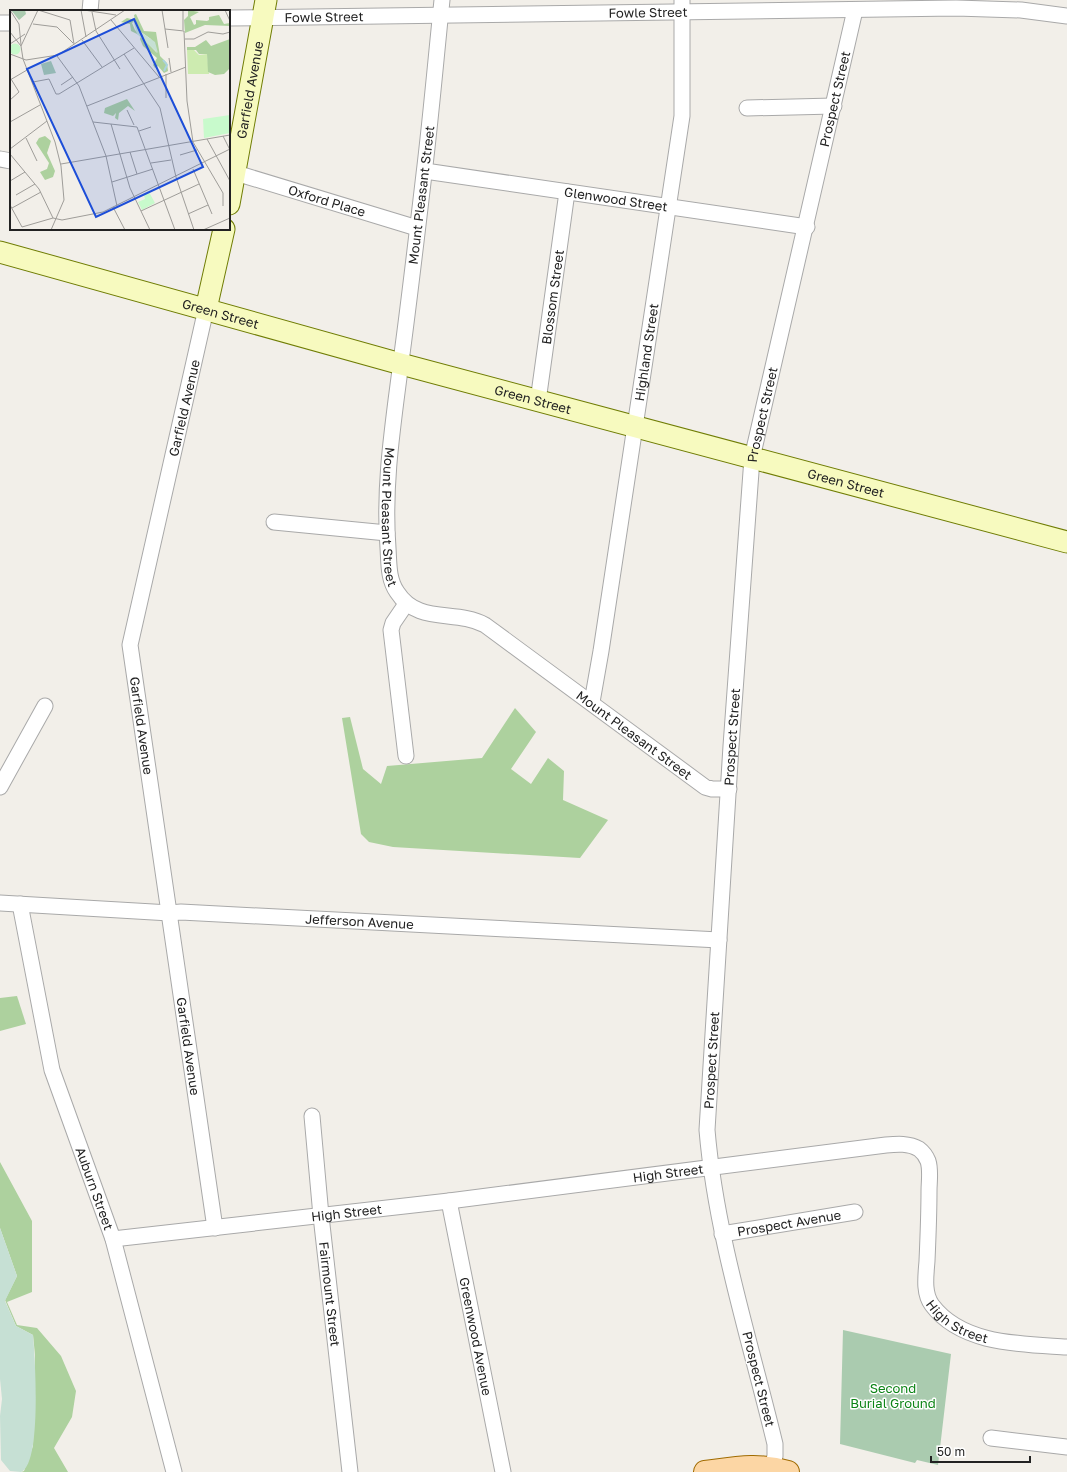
<svg xmlns="http://www.w3.org/2000/svg" width="1067" height="1472" font-family="'Golos Text',sans-serif">
<rect width="100%" height="100%" fill="#f2efe9"/>
<g fill="#add19e">
<polygon points="515,708 536,732 511,769 531,784 548,758 564,771 563,800 608,820 580,858 393,847 369,842 361,834 342,718 350,717 363,769 381,784 387,766 482,758"/>
<polygon points="17,996 26,1024 0,1031 0,998"/>
<polygon points="0,1162 32,1221 32,1292 7,1302 17,1325 37,1328 61,1356 76,1391 72,1417 54,1448 68,1472 21,1472 24,1471 33,1446 35,1355 33,1335 16,1326 5,1300 17,1276 0,1228"/>
</g>
<path fill="#c6e0d4" d="M0,1228L17,1276L5,1301L16,1326L33,1335C35,1357 42,1464 21,1472L10,1471L1,1460L0,1416L2,1399L0,1379Z"/>
<polygon fill="#aacbaf" points="843,1330 951,1354 938,1465 917,1460 915,1463 840,1444"/>
<g fill="none" stroke-linecap="round" stroke-linejoin="round">
<defs>
<g id="street">
<path id="s1" d="M442,0C436,58 431,116 424,174C417,234 410,294 402,354C394,419 383,482 388,548C389,563 388,579 397,592C418,625 455,609 485,625L705,787L712,789H729"/>
<polyline points="90,11 91,0"/>
<path id="s2" d="M229,18L956,8L1021,10L1067,16"/>
<polyline points="0,23 11,23"/>
<polyline points="747,108 834,106"/>
<polyline points="0,159 11,161"/>
<path id="s3" d="M425,171L807,227"/>
<path id="s4" d="M236,173L417,228"/>
<path id="s5" d="M206,309L130,645L215,1228"/>
<path id="s6" d="M538,401L567,192"/>
<polyline points="274,522 387,533"/>
<path id="s7" d="M592,702L601,651L682,116V0"/>
<polyline points="406,756 391,630 393,623 406,604"/>
<polyline points="0,787 45,706"/>
<path id="s8" d="M0,903L170,913L181,912L719,940"/>
<path id="s9" d="M20,904L52,1070L113,1239L174,1472"/>
<path id="s10" d="M312,1116L321,1216L350,1472"/>
<path id="s11" d="M449,1201L503,1472"/>
<path id="s12" d="M722,1234L855,1212"/>
<path id="s13" d="M113,1239L449,1201L886,1145C897,1144 909,1143 919,1149C923,1152 926,1156 928,1161C931,1170 929,1182 929,1191C929,1214 928,1238 927,1261C926,1275 923,1293 932,1305C962,1345 1022,1344 1067,1347"/>
<polyline points="991,1438 1067,1447"/>
<path id="s14" d="M772,1467L775,1456V1444C750,1340 716,1236 707,1130L731,746L752,458L855,10"/>
</g>
<g id="secondary">
<path id="s15" d="M229,204L266,0"/>
<path id="s16" d="M0,252L401,364L1067,542"/>
<polyline points="206,309 224,229"/>
</g>
<path id="primary" d="M705,1472C735,1468 758,1463 788,1472"/>
</defs>
<use href="#street" stroke="#a9a9a9" stroke-width="17"/>
<use href="#secondary" stroke="#707d05" stroke-width="23"/>
<use href="#primary" stroke="#a06b00" stroke-width="24"/>
<use href="#street" stroke="#fff" stroke-width="15"/>
<use href="#secondary" stroke="#f7fabf" stroke-width="21"/>
<use href="#primary" stroke="#fcd6a4" stroke-width="22"/>
</g>
<g text-anchor="middle" stroke-width="3" stroke-linejoin="round" paint-order="stroke">
<g font-size="13" fill="#222" stroke="#fff">
<text dy="5" stroke="none"><textPath href="#s2" startOffset="419">Fowle Street</textPath></text>
<text dy="5" stroke="none"><textPath href="#s2" startOffset="95">Fowle Street</textPath></text>
<text dy="5" stroke="none"><textPath href="#s15" startOffset="116">Garfield Avenue</textPath></text>
<text dy="5" stroke="none"><textPath href="#s14" startOffset="1387">Prospect Street</textPath></text>
<text transform="translate(421 195) rotate(-83)" y="5">Mount Pleasant Street</text>
<text dy="5" stroke="none"><textPath href="#s3" startOffset="193">Glenwood Street</textPath></text>
<text dy="5" stroke="none"><textPath href="#s4" startOffset="95">Oxford Place</textPath></text>
<text dy="5" stroke="none"><textPath href="#s6" startOffset="105">Blossom Street</textPath></text>
<text dy="5" stroke="none"><textPath href="#s16" startOffset="229">Green Street</textPath></text>
<text dy="5" stroke="none"><textPath href="#s7" startOffset="354">Highland Street</textPath></text>
<text dy="5" stroke="none"><textPath href="#s16" startOffset="553">Green Street</textPath></text>
<text transform="translate(184 408) rotate(-77)" y="5">Garfield Avenue</text>
<text dy="5" stroke="none"><textPath href="#s14" startOffset="1063">Prospect Street</textPath></text>
<text dy="5" stroke="none"><textPath href="#s16" startOffset="877">Green Street</textPath></text>
<text dy="5" stroke="none"><textPath href="#s1" startOffset="520">Mount Pleasant Street</textPath></text>
<text dy="5" stroke="none"><textPath href="#s5" startOffset="426">Garfield Avenue</textPath></text>
<text dy="5" stroke="none"><textPath href="#s1" startOffset="879">Mount Pleasant Street</textPath></text>
<text dy="5" stroke="none"><textPath href="#s14" startOffset="739">Prospect Street</textPath></text>
<text dy="5" stroke="none"><textPath href="#s8" startOffset="360">Jefferson Avenue</textPath></text>
<text dy="5" stroke="none"><textPath href="#s5" startOffset="750">Garfield Avenue</textPath></text>
<text dy="5" stroke="none"><textPath href="#s14" startOffset="415">Prospect Street</textPath></text>
<text dy="5" stroke="none"><textPath href="#s13" startOffset="559">High Street</textPath></text>
<text dy="5" stroke="none"><textPath href="#s9" startOffset="295">Auburn Street</textPath></text>
<text dy="5" stroke="none"><textPath href="#s13" startOffset="235">High Street</textPath></text>
<text dy="5" stroke="none"><textPath href="#s12" startOffset="68">Prospect Avenue</textPath></text>
<text dy="5" stroke="none"><textPath href="#s10" startOffset="179">Fairmount Street</textPath></text>
<text dy="5" stroke="none"><textPath href="#s13" startOffset="1004">High Street</textPath></text>
<text dy="5" stroke="none"><textPath href="#s11" startOffset="138">Greenwood Avenue</textPath></text>
<text transform="translate(759 1379) rotate(76)" y="5">Prospect Street</text>
</g>
<g font-size="13" fill="#0c8416" stroke="#fff">
<text x="893" y="1393">Second<tspan x="893" dy="15">Burial Ground</tspan></text>
</g>
</g>
<g transform="translate(10 10)">
<rect width="220" height="220" fill="#f2efe9"/>
<path d="M177,40H184L189,45L197,44L199,64H178Z" fill="#cdebb0"/>
<path d="M178,0L189,2L180,7L184,15L186,14V10L197,11L199,10V7L209,5L214,14L220,13V16L195,15L175,23L174,10L178,6ZM126,4L134,21L146,22L150,46L157,53L158,61L154,63L148,56L145,58L143,55L147,48L133,36L130,29L131,26L121,21L120,14L111,12L117,8L125,10L124,5ZM125,10L131,22L141,29L147,43L125,20L122,13ZM220,29V58L214,64L205,65L198,62L197,44H189L186,40H177V37H185L196,30L201,36ZM117,89L125,101L118,96L109,103L108,110L105,108L106,103L103,106L94,103L95,98ZM35,126L41,131L37,143L45,161L43,167L35,170L30,162L37,159L39,153L26,133L29,128Z" fill="#add19e" fill-rule="evenodd"/>
<path d="M123,10L131,22L145,32L148,43L127,24Z" fill="#c6e0d4"/>
<path d="M1,0H15L16,4L9,10ZM41,51L46,63L34,65L31,54Z" fill="#aacbaf"/>
<path d="M-0.5 39a5.5 5.5 0 1 1 11 0a5.5 5.5 0 1 1-11 0ZM220,105V123L194,128L193,109ZM139,182L145,193L132,200L128,192L135,189L134,185Z" fill="#c8facc"/>
<path fill="none" stroke="#aad3df" stroke-width="2" d="M153,50L157,55L154,61"/>
<path fill="none" stroke="#9f9d99" stroke-width="1" d="M0,0L9,14L11,35M28,0L60,10L64,34M28,0L11,36L13,49L45,132L51,156L54,190L41,220M71,0L76,27M74,0L106,5M152,0L155,19L174,21L177,91L183,132L213,183V196M173,0V20M215,0L220,11M82,2L86,21L110,59M101,10L149,67M23,14L47,17L63,33M155,19L158,38M0,22L11,36M175,29H184L198,22L213,24L220,22M72,30L92,57M0,34L15,24M0,44L16,50L48,45L115,0M114,44L150,98L166,167L184,220M47,46L69,76L96,146L107,196M159,48L161,62M0,70L17,60M23,72L39,69L46,84H49L124,38M51,75L63,67M156,88V64M0,90L9,82L1,69M77,96L176,57M117,100L124,115M0,112L30,95M83,112L127,117L165,220M101,114L120,178L140,220M129,121L141,117M213,126L220,140M16,128L27,151M197,129L220,171M0,139L37,111M120,142L127,164M0,144L29,179L43,208L52,210L93,202L220,139M170,145L187,140M141,153L161,150M51,154L220,125M183,159L202,204M0,171L15,162M102,172L143,159M6,185L25,174M0,195L12,217L43,208M103,197L115,220M2,198L31,182M131,201L189,174M178,204L198,195M193,220L220,208"/>
<path fill="#1d4ed8" fill-opacity="0.15" stroke="#1d4ed8" stroke-width="2" d="M124,9L193,157L86,207L17,59Z"/>
<rect width="220" height="220" fill="none" stroke="#222" stroke-width="2"/>
</g>
<path d="M931 1456v6h99v-6" fill="none" stroke="#222222" stroke-width="2"/>
<text x="937" y="1456" font-size="12" fill="#222222" stroke="#ffffff" stroke-width="3" paint-order="stroke">50 m</text>
</svg>
